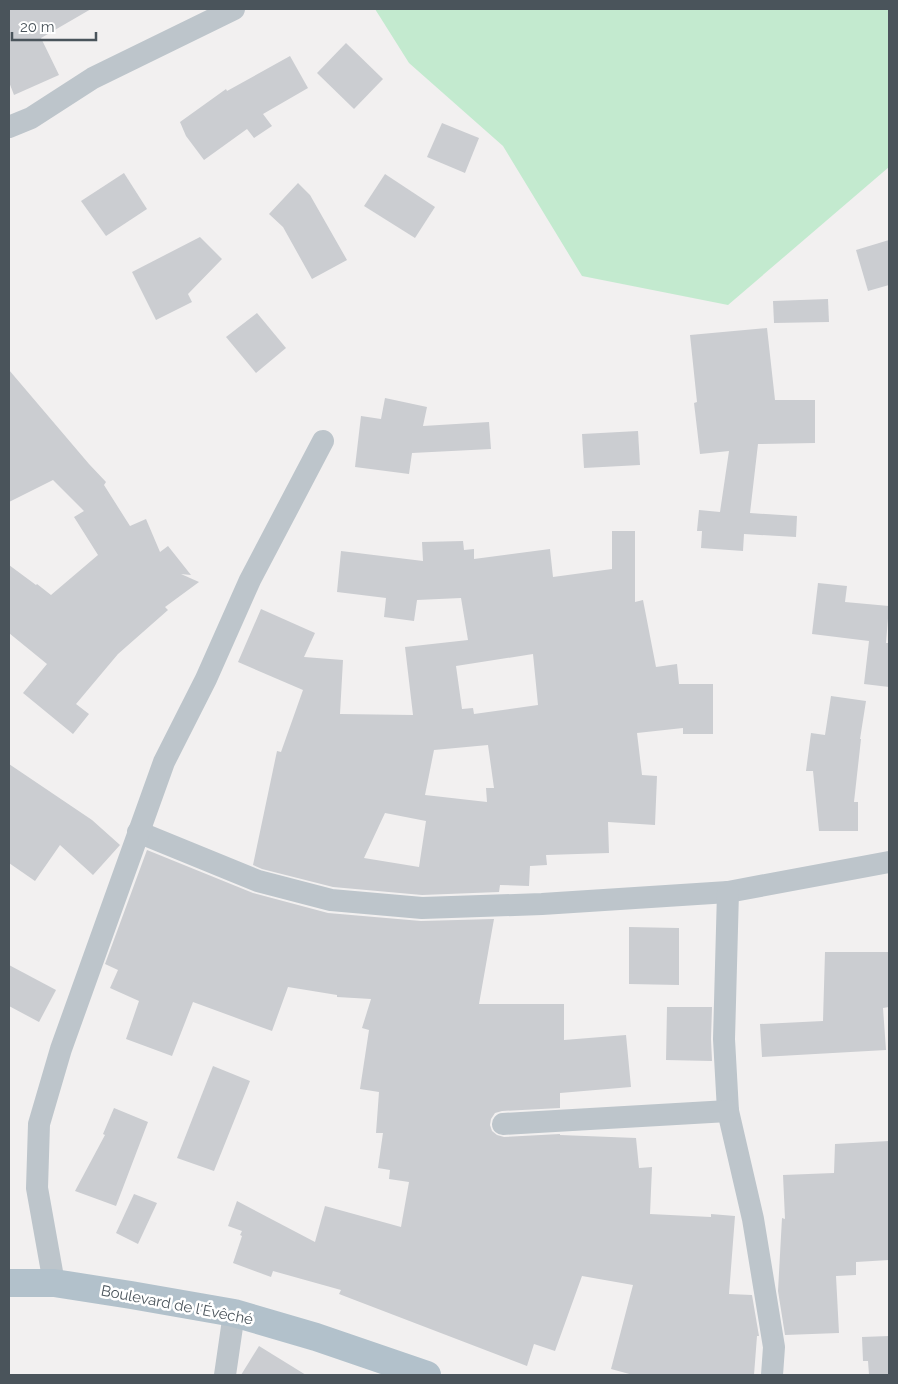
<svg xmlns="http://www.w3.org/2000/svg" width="898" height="1384" font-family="Raleway,sans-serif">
<rect width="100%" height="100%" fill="#f2f0f0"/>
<polygon fill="#c3eacf" points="375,9 889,9 889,167 728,305 582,276 503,146 409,63"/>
<g fill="#cbcdd1" fill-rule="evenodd">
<polygon points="9,9 91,9 41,38 59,75 14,95 9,82"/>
<polygon points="346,43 383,79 354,109 317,73"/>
<polygon points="290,56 308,88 263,114 272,126 254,138 247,129 204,160 186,136 180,122 226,89 227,91"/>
<polygon points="442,123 479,138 465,173 427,157"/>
<polygon points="124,173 147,209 106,236 81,201"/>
<polygon points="385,174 435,207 415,238 364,206"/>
<polygon points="298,183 310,195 347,260 312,279 283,227 269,214"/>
<polygon points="200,237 222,259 188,294 192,302 156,320 132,272"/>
<polygon points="889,240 889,285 868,291 856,250"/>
<polygon points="828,299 829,322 774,323 773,301"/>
<polygon points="257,313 286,348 256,373 226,337"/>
<polygon points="767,328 775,400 815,400 815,443 758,444 750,513 797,516 796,537 744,534 743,551 701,548 702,531 697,531 699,510 720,512 729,451 700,454 694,403 697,402 690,335"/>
<polygon points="9,370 89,464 106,482 104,485 130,526 146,519 160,552 168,546 191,575 181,574 199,582 165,607 168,610 118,654 76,704 89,714 73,734 23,693 47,664 9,633 9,565 36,585 37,584 51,595 98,555 74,517 84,511 53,480 9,502"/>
<polygon points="385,398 427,407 423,426 489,422 491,449 412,453 409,474 355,467 361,416 381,419"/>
<polygon points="638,431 640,465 584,468 582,434"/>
<path d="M612,531H635V602L643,600L656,667L677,664L679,684H713V734H683V728L637,733L642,775L657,776L655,825L608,822L609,853L546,855L547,865L530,866L529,886L500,885L499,892L422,895L333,887L262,869L253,865L277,751L281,752L303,690L238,662L261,609L315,633L304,657L343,660L340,714L413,715L405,647L468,640L461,598L417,600L414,621L384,617L386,598L337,592L341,551L423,561L422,542L463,541L464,550L474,549V559L550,549L553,577L612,569ZM533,654L538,705L474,714L473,708L462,709L456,666ZM488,745L494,788H486L487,802L425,795L434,750ZM385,813L426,821L419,867L364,858Z"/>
<polygon points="818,583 847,586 845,602 889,606 886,643 889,643 889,687 864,684 869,641 812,634"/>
<polygon points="831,696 866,701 860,739 861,739 854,802 858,802 858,831 819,831 813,771 806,771 811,733 825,735"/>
<polygon points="9,764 92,820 120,845 93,875 60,845 35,881 9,863"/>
<polygon points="147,850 253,893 328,913 421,921 494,919 479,1004 564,1004 564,1040 626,1035 631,1087 560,1093 560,1108 502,1111 495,1113 491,1119 490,1125 492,1131 497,1135 504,1137 560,1134 560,1135 636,1138 639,1168 652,1167 650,1214 711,1217 711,1214 735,1216 729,1294 752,1295 759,1336 757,1336 754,1375 633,1375 611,1369 633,1285 582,1276 555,1351 534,1344 527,1366 339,1294 341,1290 273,1271 271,1277 233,1263 242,1236 240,1235 242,1231 228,1226 237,1201 315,1242 325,1206 401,1227 409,1182 389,1179 390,1170 378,1168 383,1133 376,1133 379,1092 360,1089 369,1030 362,1028 371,999 337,997 337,995 288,987 272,1031 193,1002 172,1056 126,1039 139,1001 110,988 118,970 105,964"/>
<polygon points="629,927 679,928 679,985 629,984"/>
<polygon points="825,952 889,952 889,1007 883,1008 886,1050 762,1057 760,1024 823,1021"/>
<polygon points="9,965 56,990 39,1022 9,1006"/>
<polygon points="667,1007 712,1007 711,1039 712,1061 666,1060"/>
<polygon points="213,1066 250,1081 214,1171 177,1158"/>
<polygon points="114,1108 148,1122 116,1206 75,1191 105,1135 103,1134"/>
<polygon points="889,1141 889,1260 856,1262 856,1275 836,1276 839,1333 785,1335 778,1291 782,1218 785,1219 783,1175 834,1173 835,1144"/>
<polygon points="134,1194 157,1203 138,1244 116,1233"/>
<polygon points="889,1336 889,1375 869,1375 868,1361 863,1361 862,1337"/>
<polygon points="259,1346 306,1375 241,1375"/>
</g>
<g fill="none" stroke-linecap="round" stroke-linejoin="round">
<g stroke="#bdc5cb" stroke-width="22">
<polyline points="9,127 31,118 93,78 234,9"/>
<polyline points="138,832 258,881 331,900 422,908 542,904 728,892 889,862"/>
<polyline points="728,892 724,1039 728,1111 753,1219 774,1347 772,1375"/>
<polyline points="503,1124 728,1111"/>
<polyline points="54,1283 37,1188 39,1124 61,1049 164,762 206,679 250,580 323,441"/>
<polyline points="225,1375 234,1313"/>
</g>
<polyline stroke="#b2c1cb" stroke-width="28" points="9,1283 54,1283 131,1295 234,1313 316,1337 427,1375"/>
</g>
<g text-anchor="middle" stroke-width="5" stroke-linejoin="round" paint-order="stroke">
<g font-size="15" fill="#4a545b" stroke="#fff">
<text transform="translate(177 1305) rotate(11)" y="5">Boulevard de l'Évêché</text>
</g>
</g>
<rect width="898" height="1384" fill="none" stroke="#4a545b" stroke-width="20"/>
<path d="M12 32v8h84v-8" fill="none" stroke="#4a545b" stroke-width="2.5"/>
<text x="20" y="32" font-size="15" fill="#4a545b" stroke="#ffffff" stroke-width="4" paint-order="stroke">20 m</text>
</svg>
